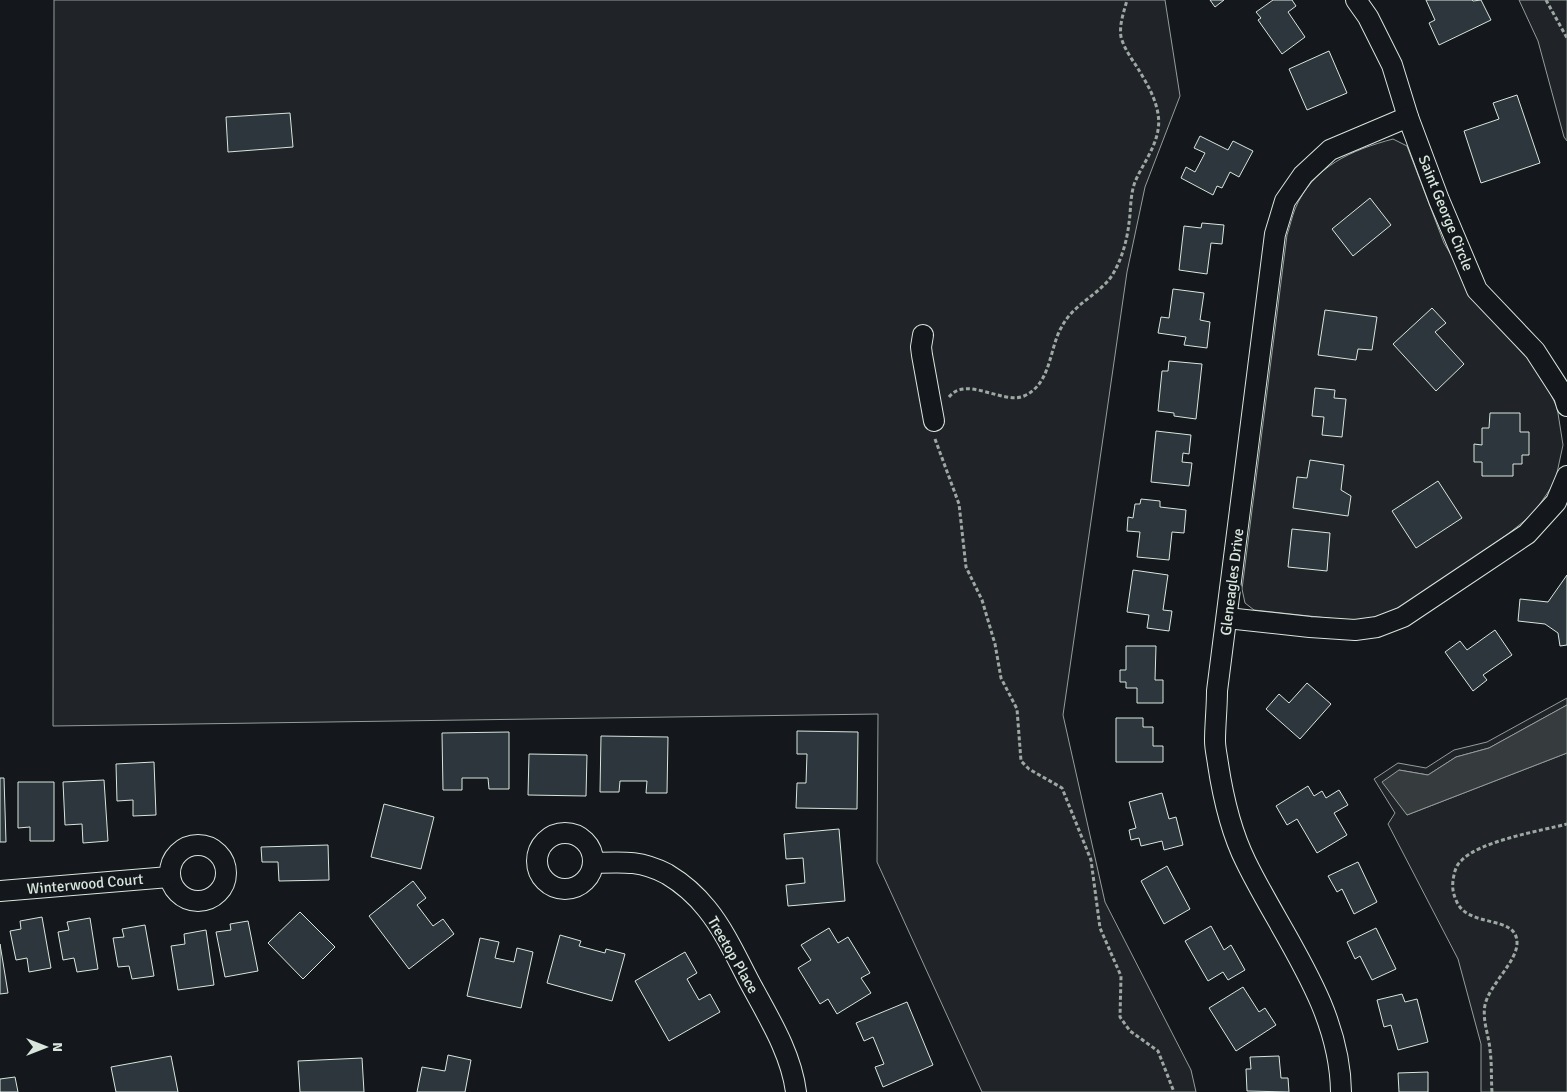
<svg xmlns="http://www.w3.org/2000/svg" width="1567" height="1092" font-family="Signika,sans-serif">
<rect width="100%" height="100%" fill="#14181c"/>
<g fill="#202428" stroke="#939e99">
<polygon points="54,0 1165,0 1180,96 1145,187 1127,272 1063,715 1105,902 1191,1070 1196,1092 982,1092 877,862 878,714 53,726"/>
<polygon points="1519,0 1567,0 1567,141 1564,137 1538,41"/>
<path d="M1393,139L1407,146L1444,243L1480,303L1539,371L1557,407L1563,445L1555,482L1533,514L1508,534L1419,596L1402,606L1380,616L1355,621L1254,610L1245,603L1242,589L1287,235C1290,226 1292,217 1295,209C1313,166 1352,150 1393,139Z"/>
<polygon points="1567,698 1567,705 1489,748 1456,757 1428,775 1399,770 1407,815 1567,753 1567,1092 1481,1092 1481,1044 1458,959 1388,824 1395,813 1374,779 1398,763 1426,768 1454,750 1487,742"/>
</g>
<polygon fill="#363b3e" stroke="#939e99" points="1567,705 1567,753 1407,815 1382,782 1399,770 1428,775 1456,757 1489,748"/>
<g fill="#2c363c" stroke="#d8e6dc">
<polygon points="1210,0 1224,0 1215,7"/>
<polygon points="1273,0 1292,0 1296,6 1288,12 1305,37 1282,54 1258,20 1261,18 1256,12"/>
<polygon points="1426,0 1472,0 1473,1 1481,0 1491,20 1439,45 1429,23 1435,20"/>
<polygon points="1329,51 1347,93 1307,110 1289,69"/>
<polygon points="1517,95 1540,163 1481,183 1464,131 1499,119 1493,103"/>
<polygon points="290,113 293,147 228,152 226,117"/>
<polygon points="1200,136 1228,150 1233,141 1253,151 1239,177 1230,172 1222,188 1217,186 1213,195 1181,178 1186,167 1195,172 1205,153 1194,148"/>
<polygon points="1370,198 1391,225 1353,256 1332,229"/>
<polygon points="1202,223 1224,225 1222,244 1211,243 1207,274 1179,270 1184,226 1201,228"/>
<polygon points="1173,289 1204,293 1200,320 1210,322 1207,348 1184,345 1186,337 1158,333 1161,317 1169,318"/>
<polygon points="1432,308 1446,323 1435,332 1464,364 1436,391 1393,344"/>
<polygon points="1325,310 1377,317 1372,350 1358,349 1356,360 1318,355"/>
<polygon points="1169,361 1202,364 1196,419 1174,416 1174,413 1158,411 1162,371 1168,371"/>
<polygon points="1315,388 1335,390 1334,398 1346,399 1342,437 1322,435 1324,417 1312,416"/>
<polygon points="1490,413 1520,413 1520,432 1529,432 1529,455 1522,455 1522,464 1513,464 1513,476 1482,476 1482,462 1474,462 1474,444 1482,445 1482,428 1489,428"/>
<polygon points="1156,431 1191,435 1189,454 1183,453 1182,462 1192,463 1189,486 1151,482"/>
<polygon points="1310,460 1344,465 1341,490 1351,496 1348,516 1293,508 1297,477 1307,478"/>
<polygon points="1438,481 1462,518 1416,548 1392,511"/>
<polygon points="1141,499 1160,501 1160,507 1186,510 1184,533 1172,532 1169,560 1137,557 1140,532 1127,531 1128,517 1133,518 1135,504 1140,504"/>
<polygon points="1292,529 1330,533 1327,571 1288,567"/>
<polygon points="1133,570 1168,575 1163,610 1172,611 1169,631 1147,628 1149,615 1127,612"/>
<polygon points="1567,575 1567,645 1560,646 1558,633 1545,624 1518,621 1520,599 1548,602"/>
<polygon points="1495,630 1512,655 1483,675 1487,680 1473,691 1445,652 1460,641 1467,650"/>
<polygon points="1126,646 1156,646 1155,680 1163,680 1163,703 1137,703 1137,688 1126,688 1126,682 1120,682 1120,670 1126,670"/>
<polygon points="1307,683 1331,704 1300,739 1266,709 1279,694 1289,703"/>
<polygon points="1116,718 1143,718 1143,727 1153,727 1153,746 1163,746 1163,762 1116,762"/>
<polygon points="797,731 858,732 857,809 796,808 797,783 806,783 807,754 797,754"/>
<polygon points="509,732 509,789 489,789 488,778 462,778 462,790 443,790 442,733"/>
<polygon points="601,736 668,737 667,793 646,793 647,781 620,781 619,792 600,792"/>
<polygon points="529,754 587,755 586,796 528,795"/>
<polygon points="154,762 156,815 133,816 133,800 117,801 116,764"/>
<polygon points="0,778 4,778 6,842 0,842"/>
<polygon points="104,780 108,841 83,843 82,824 65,825 63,782"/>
<polygon points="18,782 54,782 54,841 30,841 30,827 18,828"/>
<polygon points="1308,786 1314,796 1322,791 1326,798 1339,790 1348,805 1334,813 1347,835 1317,853 1297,819 1287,825 1276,806"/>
<polygon points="1162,793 1169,819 1176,817 1183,845 1164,850 1162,841 1141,846 1139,838 1131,840 1129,830 1136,828 1129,802"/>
<polygon points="384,804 434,817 421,869 371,857"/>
<polygon points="839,829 845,901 788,906 786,885 805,883 803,858 786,859 784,834"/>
<polygon points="328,845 329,880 279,881 278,862 262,862 261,847"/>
<polygon points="1358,862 1377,902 1354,914 1342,889 1337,892 1328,876"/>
<polygon points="1167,866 1190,909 1164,924 1141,881"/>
<polygon points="413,881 426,898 417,905 433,926 443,919 454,934 409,969 369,916"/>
<polygon points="300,912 335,947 303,979 268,943"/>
<polygon points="42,917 51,968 29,972 27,958 16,960 10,931 21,929 20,921"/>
<polygon points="90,918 98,969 77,972 74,958 63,960 58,932 69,930 67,922"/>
<polygon points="248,921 258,971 225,977 216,932 231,930 230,924"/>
<polygon points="145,925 154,976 132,979 129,966 118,967 113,938 124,937 122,929"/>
<polygon points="1211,926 1224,950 1231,945 1245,970 1228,980 1223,972 1208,981 1185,941"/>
<polygon points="829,928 838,943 848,937 870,973 861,978 871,993 837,1014 828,999 820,1004 798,968 811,960 801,945"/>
<polygon points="1376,928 1396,969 1372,980 1360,956 1355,959 1347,942"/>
<polygon points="206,930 214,985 178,990 171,946 185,944 184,934"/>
<polygon points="560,935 581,941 579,946 605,953 606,949 625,954 612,1001 547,983"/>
<polygon points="480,938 499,942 495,958 514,962 517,948 533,952 521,1008 467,996"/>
<polygon points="0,944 8,993 0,994"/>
<polygon points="685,952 697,973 687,979 699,1000 710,994 720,1012 669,1041 635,981"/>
<polygon points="1243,987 1259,1012 1265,1008 1276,1025 1236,1051 1209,1008"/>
<polygon points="1402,994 1405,1002 1417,999 1428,1042 1398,1050 1391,1025 1384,1027 1377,1000"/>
<polygon points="907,1002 933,1065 883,1087 875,1067 884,1064 873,1037 864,1041 856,1023"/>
<polygon points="448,1055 471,1060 465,1092 417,1092 422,1067 445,1071"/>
<polygon points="171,1056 178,1092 116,1092 111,1067"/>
<polygon points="1279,1056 1281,1078 1288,1078 1289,1092 1247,1091 1246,1069 1251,1069 1250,1057"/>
<polygon points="362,1058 364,1092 300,1092 298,1061"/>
<polygon points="1428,1072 1428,1092 1399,1092 1398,1073"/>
<polygon points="15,1077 18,1092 0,1092 0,1079"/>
</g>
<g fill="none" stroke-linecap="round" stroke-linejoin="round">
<defs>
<g id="minor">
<polyline points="1356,0 1368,17 1392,65 1408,117 1439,200 1477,290 1535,351 1564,396 1567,406"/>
<polyline points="923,335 921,347 922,355 934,421"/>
<polyline points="1227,618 1310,627 1355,630 1377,627 1403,617 1527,534 1556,502 1567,476"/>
<circle cx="565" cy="861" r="28"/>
<circle cx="198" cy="873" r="28"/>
<path d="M593,863C622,862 640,860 667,874C682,883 696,895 707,909C724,930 736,956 749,981C767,1015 791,1052 796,1092"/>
<polyline points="0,891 169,877"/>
<path d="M1341,1092C1340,1006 1282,936 1246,862C1231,832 1223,797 1218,764C1217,756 1215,748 1215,741C1215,725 1217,708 1217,691L1275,234L1285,201L1303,175L1330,150L1408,117"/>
</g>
</defs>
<use href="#minor" stroke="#d8e6dc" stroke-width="22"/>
<g stroke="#9da8a2" stroke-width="3" stroke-dasharray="4 2.5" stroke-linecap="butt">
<polyline points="1546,0 1567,38"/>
<path d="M949,397C966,375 1003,405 1024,396C1051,384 1049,350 1061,328C1073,304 1096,297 1111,277C1121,262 1127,241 1129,223C1131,210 1130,195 1135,182C1142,165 1155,149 1158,130C1162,108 1148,85 1137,67C1131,58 1124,48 1121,37C1119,24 1124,12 1127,0"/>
<polyline points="935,439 959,504 966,567 982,600 995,644 1001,678 1017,709 1021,761 1029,769 1062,788 1091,860 1100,928 1121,976 1120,1017 1130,1031 1158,1051 1174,1092"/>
<path d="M1492,1092C1491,1078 1492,1064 1490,1050C1489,1036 1482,1020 1485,1005C1489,985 1518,961 1517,942C1516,914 1467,929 1456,900C1452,891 1452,884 1454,875C1455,870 1457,864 1461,861C1479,841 1540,831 1567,824"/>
</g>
<use href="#minor" stroke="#14181c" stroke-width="20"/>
</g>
<g text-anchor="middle" stroke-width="4" stroke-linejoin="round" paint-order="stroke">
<g font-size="15" fill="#d8e6dc" stroke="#14181c">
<text transform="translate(1446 213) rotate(68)" y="5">Saint George Circle</text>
<text transform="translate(1232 582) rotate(-83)" y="5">Gleneagles Drive</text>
<text transform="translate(85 884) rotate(-5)" y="5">Winterwood Court</text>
<text transform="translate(733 955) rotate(60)" y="5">Treetop Place</text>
</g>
</g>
<g transform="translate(45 1047) rotate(90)" stroke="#14181c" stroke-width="4" paint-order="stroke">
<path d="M0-4L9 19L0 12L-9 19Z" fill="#d8e6dc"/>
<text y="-8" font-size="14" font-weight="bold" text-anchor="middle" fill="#d8e6dc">N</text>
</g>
</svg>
